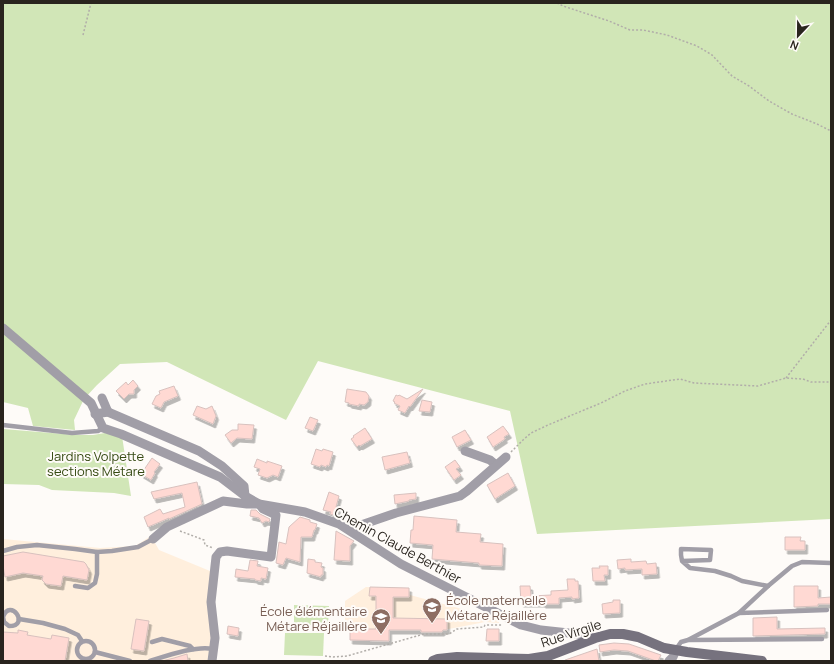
<svg xmlns="http://www.w3.org/2000/svg" width="834" height="664" font-family="Manrope,sans-serif">
<defs>
<filter id="shadow"><feDropShadow dx="2.5" dy="4" stdDeviation="0" flood-color="#0004"/></filter>
</defs>
<rect width="100%" height="100%" fill="#fefbf8"/>
<g fill="#ffefdd">
<polygon points="151,536 159,550 210,571 211,635 208,661 3,661 3,539 100,548 135,546"/>
<polygon points="366,587 409,588 410,595 499,619 499,623 485,622 470,625 443,630 442,632 421,632 421,630 389,630 389,641 350,640 350,629 345,629 345,601"/>
</g>
<g fill="#d1e6b7">
<polygon points="3,3 831,3 831,519 537,534 510,411 318,361 286,420 167,362 120,364 97,385 84,399 74,420 75,430 33,426 28,408 3,402"/>
<polygon points="3,429 76,435 93,435 105,433 122,436 131,496 114,493 52,490 39,485 3,484"/>
<polygon points="294,605 329,606 328,626 294,624"/>
<polygon points="285,633 324,633 323,656 284,655"/>
</g>
<g fill="#ffd9d3" stroke="#d8c1be" filter="url(#shadow)">
<polygon points="133,380 138,386 134,390 134,394 129,394 124,399 116,391 126,382 128,385"/>
<polygon points="174,386 178,396 164,402 161,408 152,404 156,396 160,394 159,391"/>
<polygon points="347,389 366,392 369,396 368,402 364,405 359,404 359,406 349,404 349,403 345,402"/>
<polygon points="423,389 410,407 409,406 405,413 398,410 400,406 394,403 395,402 393,401 396,395 398,396 399,395 407,399"/>
<polygon points="422,400 432,402 430,412 419,411"/>
<polygon points="197,406 206,409 212,406 216,416 213,424 193,415"/>
<polygon points="310,417 318,420 313,431 305,428"/>
<polygon points="238,424 254,425 252,439 237,438 231,443 225,435 232,430 238,430"/>
<polygon points="503,426 509,434 504,437 505,439 493,447 487,437"/>
<polygon points="365,428 372,439 360,446 359,445 357,447 351,439 354,437 353,436"/>
<polygon points="465,430 471,440 457,447 452,437"/>
<polygon points="316,449 322,451 323,449 333,452 329,466 327,465 326,467 321,465 320,467 311,464"/>
<polygon points="407,452 410,463 385,470 382,457"/>
<polygon points="152,458 160,464 154,472 155,473 151,480 141,474"/>
<polygon points="257,459 267,463 267,461 282,466 278,477 273,475 267,478 258,475 260,469 254,467"/>
<polygon points="455,460 460,467 456,469 461,475 454,480 445,467"/>
<polygon points="508,473 515,486 495,499 487,485"/>
<polygon points="197,482 202,504 169,519 169,518 148,527 144,517 160,509 163,514 185,507 182,493 154,499 151,492"/>
<polygon points="329,492 339,496 336,507 338,508 336,516 330,514 331,512 323,510"/>
<polygon points="416,493 416,499 409,500 409,501 395,504 394,495"/>
<polygon points="251,510 256,510 260,514 270,519 269,522 266,521 262,523 259,518 250,516"/>
<polygon points="414,516 457,520 456,532 481,534 480,542 503,544 502,566 479,565 479,563 432,559 433,545 410,543 411,530 413,530"/>
<polygon points="300,517 310,520 310,522 317,524 315,530 314,530 312,537 301,537 300,562 286,558 283,565 276,563 279,542 286,544 289,527"/>
<polygon points="336,531 354,541 350,546 350,561 334,560"/>
<polygon points="785,537 801,537 800,541 805,541 805,550 785,550"/>
<polygon points="23,552 84,562 86,564 89,570 87,580 63,576 61,586 46,584 42,580 43,576 23,573 5,577 3,566 3,556"/>
<polygon points="308,559 315,560 315,562 322,563 321,567 323,568 323,575 321,575 321,577 307,573"/>
<polygon points="631,559 631,562 646,561 647,564 656,563 657,574 642,575 642,569 625,570 625,568 618,569 617,560"/>
<polygon points="250,560 258,561 257,566 268,568 266,579 261,578 261,581 255,580 255,579 235,577 236,569 248,571"/>
<polygon points="599,566 608,566 608,575 604,575 605,581 593,581 592,568 600,568"/>
<polygon points="567,579 575,579 575,581 578,581 579,598 572,599 572,597 559,598 559,604 543,604 543,603 521,603 520,586 530,586 531,596 551,595 551,591 568,590"/>
<polygon points="794,586 818,586 818,598 831,597 831,604 818,604 818,606 794,607"/>
<polygon points="370,587 409,588 409,597 393,597 393,618 447,619 447,630 443,630 442,632 421,632 421,630 389,630 389,641 350,640 350,629 376,629 376,596 369,596"/>
<polygon points="613,600 620,600 620,613 603,614 602,604 613,602"/>
<polygon points="777,617 777,629 825,628 825,634 753,636 753,618"/>
<polygon points="136,619 149,621 144,651 131,649"/>
<polygon points="228,626 239,628 238,636 227,634"/>
<polygon points="487,629 499,629 499,641 486,641"/>
<polygon points="18,630 28,632 27,635 51,639 52,635 69,638 65,661 3,661 3,632 18,633"/>
<polygon points="614,643 629,644 661,655 658,661 656,661 628,651 614,650 600,652 599,645"/>
<polygon points="597,649 599,661 565,661 565,660"/>
<polygon points="187,654 188,661 162,661 174,658"/>
</g>
<g fill="none" stroke-linecap="round" stroke-linejoin="round">
<g stroke="#b1ada9" stroke-width="1.5" stroke-dasharray="2 2" stroke-linecap="butt">
<polyline points="557,3 563,6 609,21 630,30 643,30 667,35 697,46 712,55 732,76 749,86 769,101 792,114 817,124 831,131"/>
<polyline points="83,35 91,3"/>
<polyline points="786,378 831,320"/>
<polyline points="511,452 523,440 531,433 548,425 601,403 625,391 645,384 680,379 694,383 758,386 786,378 803,379 811,382 831,382"/>
<polyline points="180,531 204,540 205,545 213,548"/>
<polyline points="325,656 333,657 347,656 424,634 449,634 457,629 484,627 485,625 502,625"/>
</g>
<g stroke="#a19ea7" stroke-width="4.5">
<polyline points="3,425 72,433 98,431 103,428"/>
<polyline points="3,551 17,547 37,545 75,549 97,552 112,551 138,547 153,539"/>
<polyline points="682,561 710,560 711,550 681,549 681,555 682,561 690,568 715,571 731,576 742,581 768,586"/>
<polyline points="75,586 88,588 95,583 97,574 97,552"/>
<polyline points="739,613 827,610"/>
<path d="M3,617C10,597 31,626 9,626L4,622L3,617"/>
<polyline points="19,619 43,623 65,629 78,635 82,641"/>
<polyline points="689,640 822,639"/>
<circle cx="86" cy="650" r="9"/>
<polyline points="152,642 162,639 190,646 193,649"/>
<polyline points="676,649 681,642 688,640 739,613 768,586 792,566 802,562 831,563"/>
<polyline points="95,652 130,661"/>
<path d="M150,661C166,656 197,645 213,649"/>
</g>
<g stroke="#a19ea7" stroke-width="9">
<polyline points="3,328 91,403 103,428 121,434 220,477 245,496 259,504 305,512 339,524 401,564 521,625 541,630 578,634 595,638"/>
<polyline points="102,398 108,412"/>
<polyline points="95,414 108,412 199,451 222,466 244,486 245,496"/>
<polyline points="465,451 490,460 496,465"/>
<polyline points="351,531 361,525 396,513 460,496 467,491 506,457"/>
<polyline points="153,539 167,527 223,501 247,504 259,504"/>
<polyline points="212,661 215,638 211,602 216,557 220,552 227,551 271,557 276,515 263,509 260,505"/>
<polyline points="669,661 673,657 676,650"/>
</g>
<polyline stroke="#76727e" stroke-width="10" points="433,661 438,659 457,657 529,659 548,656 595,638 610,634 623,634 638,637 664,648 687,652 762,661"/>
</g>
<defs>
<symbol id="school-pin" viewBox="-11 -11 22 30"><path d="M0 17L-7.5 6A9.5 9.5 0 1 1 7.5 6Z" fill="#8d6e63" stroke="#fefbf8"/><path d="M0-5L7-2L0 1L-7-2ZM-4 1L0 2.5L4 1V4Q0 6-4 4Z" fill="#fff"/></symbol>
</defs>
<g fill-rule="evenodd">
<use href="#school-pin" x="421" y="596" width="22" height="30"/>
<use href="#school-pin" x="370" y="607" width="22" height="30"/>
</g>
<g text-anchor="middle" stroke-width="4" stroke-linejoin="round" paint-order="stroke">
<g font-size="13" fill="#354912" stroke="#fefbf8">
<text x="96" y="461">Jardins Volpette<tspan x="96" dy="15">sections Métare</tspan></text>
</g>
<g font-size="13" fill="#29241e" stroke="#fefbf8">
<text transform="translate(398 545) rotate(29)" y="5">Chemin Claude Berthier</text>
<text transform="translate(571 633) rotate(-18)" y="5">Rue Virgile</text>
</g>
<g font-size="13" fill="#785e54" stroke="#fefbf8" text-anchor="start">
<text x="446" y="605">École maternelle<tspan x="446" dy="15">Métare Réjaillère</tspan></text>
<text x="367" y="616" text-anchor="end">École élémentaire<tspan x="367" dy="15">Métare Réjaillère</tspan></text>
</g>
</g>
<rect width="834" height="664" fill="none" stroke="#29241e" stroke-width="8"/>
<g transform="translate(798 36) rotate(202)" stroke="#fefbf8" stroke-width="3" paint-order="stroke">
<path d="M0-3L7 15L0 10L-7 15Z" fill="#29241e"/>
<text y="-6" font-size="11" font-weight="bold" text-anchor="middle" fill="#29241e">N</text>
</g>
</svg>
